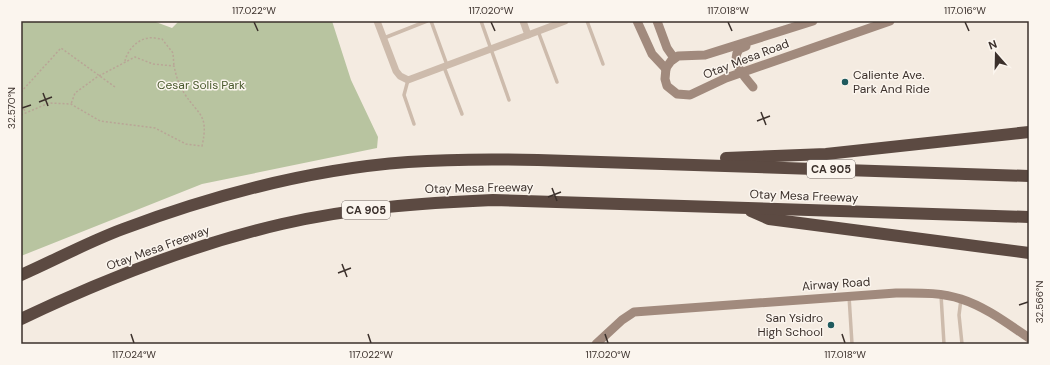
<svg xmlns="http://www.w3.org/2000/svg" width="1050" height="365" font-family="'DM Sans',sans-serif">
<rect width="100%" height="100%" fill="#f4ebe1"/>
<polygon fill="#b8c4a0" points="21,21 153,21 172,28 179,21 332,21 351,80 378,137 377,148 202,184 21,256"/>
<g fill="none" stroke-linecap="round" stroke-linejoin="round">
<g stroke="#b9a596" stroke-width="1.5" stroke-dasharray="2 2" stroke-linecap="butt">
<path d="M125,61C127,51 137,39 149,38C153,37 158,39 162,39L173,53L174,66"/>
<polyline points="21,92 61,48 115,87"/>
<polyline points="21,106 26,112"/>
<path d="M21,115L49,103L71,104L100,121L155,128L186,144L202,146C209,114 199,116 184,93C179,85 176,76 174,66L153,64L135,57L97,77L75,93L71,104"/>
</g>
<g stroke="#cdbbac" stroke-width="3.5">
<polyline points="431,21 447,65"/>
<polyline points="481,21 509,100"/>
<polyline points="587,21 603,64"/>
<polyline points="538,31 557,82"/>
<polyline points="384,38 427,21"/>
<polyline points="444,67 462,114"/>
<polyline points="408,80 404,95 414,124"/>
<polyline points="941,295 944,344"/>
<polyline points="849,296 852,344"/>
<polyline points="961,299 959,315 962,344"/>
</g>
<g stroke="#cdbbac" stroke-width="7">
<polyline points="377,21 396,71 400,76 408,80 528,35 523,21"/>
<polyline points="528,35 565,21"/>
</g>
<g stroke="#a18a7d" stroke-width="9">
<polyline points="637,21 652,54 666,69"/>
<polyline points="657,21 667,48 674,58"/>
<polyline points="813,21 705,55 678,56 671,61 666,68 665,79 667,86 677,94 690,95 726,78 890,21"/>
<path d="M746,46L739,49C730,63 745,77 753,87"/>
<path d="M596,344L622,320L634,312L896,293C918,293 940,292 961,299C986,307 1008,324 1029,338"/>
</g>
<g stroke="#5c4a42" stroke-width="12">
<polyline points="726,158 826,154 1029,132"/>
<polyline points="751,211 769,219 1029,253"/>
<path d="M21,275C55,260 88,242 123,229C214,195 311,169 408,162C451,159 495,159 538,160L1029,176"/>
<path d="M21,319C105,279 191,245 282,224C351,208 422,203 493,200L1029,217"/>
</g>
</g>
<path fill="none" stroke="#3b302b" stroke-width="1.5" d="M254,22L258,31M491,22L495,31M728,22L732,31M965,22L969,31M43,93L48,106M39,102L52,97M22,108L31,105M761,112L766,125M757,121L770,116M552,188L557,201M548,197L561,192M342,264L347,277M338,273L351,268M1019,305L1028,302M131,334L134,343M368,334L371,343M605,334L608,343M842,334L845,343"/>
<g fill="#1f5a5e" stroke="#fbf5ee" stroke-width="1.5">
<circle cx="845" cy="82" r="4"/>
<circle cx="831" cy="325" r="4"/>
</g>
<g text-anchor="middle" stroke-width="3" stroke-linejoin="round" paint-order="stroke">
<g fill="#fbf5ee" stroke="#756b66" stroke-width="1">
<rect x="807" y="160" width="48" height="18" rx="3"/>
<rect x="342" y="201" width="48" height="18" rx="3"/>
</g>
<g font-size="11" font-weight="bold" fill="#3b302b">
<text x="831" y="173">CA 905</text>
<text x="366" y="214">CA 905</text>
</g>
<g font-size="12" fill="#3b302b" stroke="#fbf5ee">
<text transform="translate(746 59) rotate(-21)" y="4">Otay Mesa Road</text>
<text transform="translate(479 188) rotate(-1)" y="4">Otay Mesa Freeway</text>
<text transform="translate(804 196) rotate(2)" y="4">Otay Mesa Freeway</text>
<text transform="translate(158 248) rotate(-20)" y="4">Otay Mesa Freeway</text>
<text transform="translate(836 284) rotate(-4)" y="4">Airway Road</text>
</g>
<g font-size="12" fill="#3b302b" stroke="#fbf5ee" text-anchor="start">
<text x="853" y="79">Caliente Ave.<tspan x="853" dy="14">Park And Ride</tspan></text>
<text x="823" y="322" text-anchor="end">San Ysidro<tspan x="823" dy="14">High School</tspan></text>
</g>
<g font-size="12" fill="#4a5a2e" stroke="#fbf5ee">
<text x="201" y="89">Cesar Solis Park</text>
</g>
</g>
<rect width="1050" height="365" fill="none" stroke="#fbf5ee" stroke-width="44"/>
<g transform="translate(996 54) rotate(340)" stroke="#fbf5ee" stroke-width="3" paint-order="stroke">
<path d="M0-3L7 15L0 10L-7 15Z" fill="#3b302b"/>
<text y="-6" font-size="11" font-weight="bold" text-anchor="middle" fill="#3b302b">N</text>
</g>
<rect x="22" y="22" width="1006" height="321" fill="none" stroke="#3b302b" stroke-width="1.5"/>
<g font-size="10" text-anchor="middle" fill="#3b302b">
<text x="254" y="14">117.022°W</text>
<text x="491" y="14">117.020°W</text>
<text x="728" y="14">117.018°W</text>
<text x="965" y="14">117.016°W</text>
<text transform="translate(11 108) rotate(-90)" y="4">32.570°N</text>
<text transform="translate(1039 302) rotate(-90)" y="4">32.566°N</text>
<text x="134" y="358">117.024°W</text>
<text x="371" y="358">117.022°W</text>
<text x="608" y="358">117.020°W</text>
<text x="845" y="358">117.018°W</text>
</g>
</svg>
